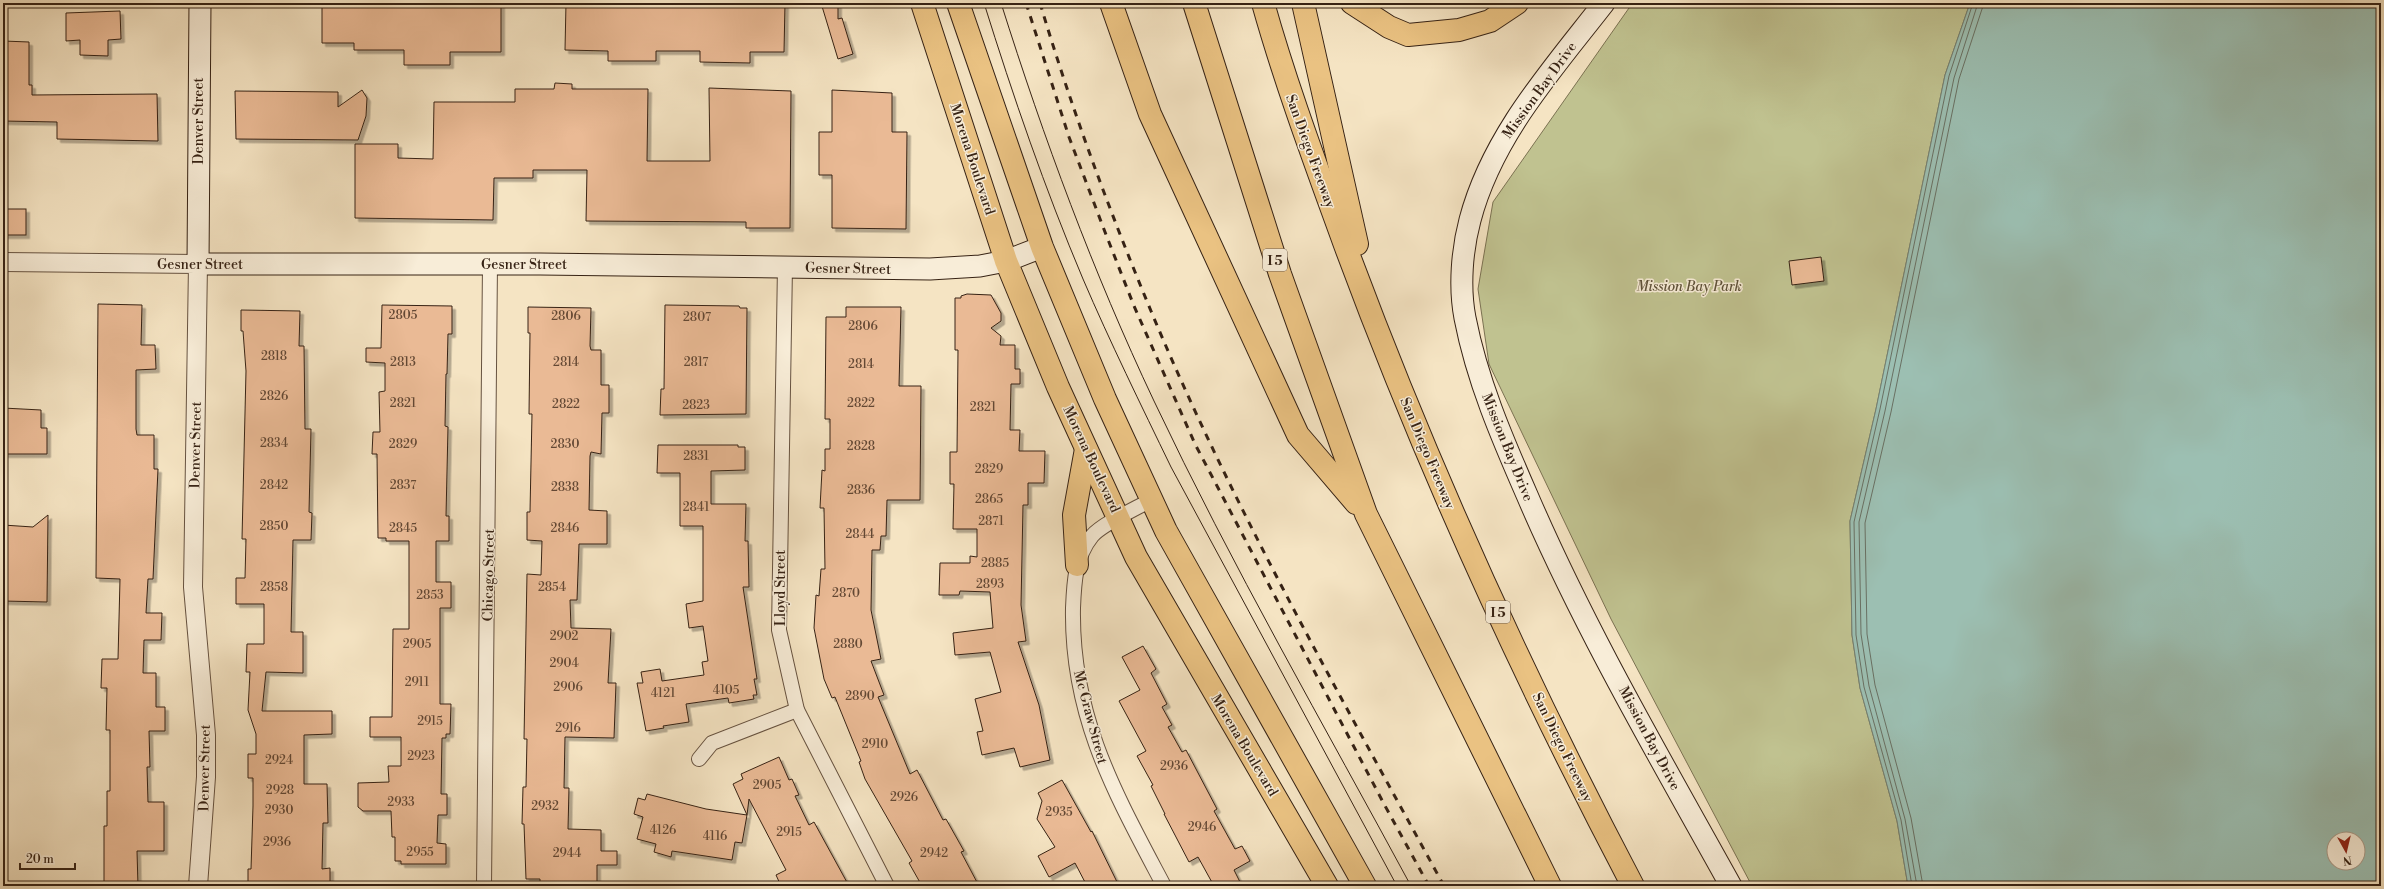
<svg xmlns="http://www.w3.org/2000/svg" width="2384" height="889" font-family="'Libre Bodoni',serif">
<defs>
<filter id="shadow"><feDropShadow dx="3.5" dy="3.5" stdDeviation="0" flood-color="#0004"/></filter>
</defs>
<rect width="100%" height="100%" fill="#f5e4c3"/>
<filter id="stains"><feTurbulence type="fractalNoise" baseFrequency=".005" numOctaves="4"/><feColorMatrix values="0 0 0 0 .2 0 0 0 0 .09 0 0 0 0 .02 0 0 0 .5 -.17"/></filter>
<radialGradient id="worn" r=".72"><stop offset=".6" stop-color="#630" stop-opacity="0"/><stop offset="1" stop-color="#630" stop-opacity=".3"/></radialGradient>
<polygon fill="#c0c290" stroke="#7b7252" points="1629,3 1970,3 1945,75 1876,409 1850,521 1852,635 1860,688 1897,821 1908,886 1752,886 1611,619 1489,364 1478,289 1493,202 1629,8"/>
<path fill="#9cbfb2" stroke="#738073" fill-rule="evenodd" d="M1970,3H2381V886H1908L1897,821L1860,688L1852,635L1850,521L1876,409L1945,75ZM2334,839H2358V863H2334Z"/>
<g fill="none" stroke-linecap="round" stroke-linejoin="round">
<g stroke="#697063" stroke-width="1">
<polyline points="1912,886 1901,820 1864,687 1856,635 1854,522 1880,409 1949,76 1973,3"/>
<polyline points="1917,886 1905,819 1869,686 1861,634 1859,522 1885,411 1954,78 1978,3"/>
<polyline points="1923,886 1911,818 1875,685 1867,634 1865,523 1891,412 1959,79 1984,3"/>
</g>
</g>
<g fill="#eaba95" stroke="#362214" filter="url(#shadow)">
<polygon points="322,3 501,3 501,52 450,52 450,65 404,65 404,50 354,50 354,43 322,43"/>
<polygon points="566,3 785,3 784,52 750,52 750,63 700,62 700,51 656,51 656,61 608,61 608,51 565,50"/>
<polygon points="821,3 838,3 838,19 842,18 853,54 838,59"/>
<polygon points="120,11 121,39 108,40 108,56 80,55 80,40 66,41 66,13"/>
<polygon points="3,41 29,42 29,85 32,85 32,95 157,94 158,141 57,139 57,122 3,121"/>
<polygon points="555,83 572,84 572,89 648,89 647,161 710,161 709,88 791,91 790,228 746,228 746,222 586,221 587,170 533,170 533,178 494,178 493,220 355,218 355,144 398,144 398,158 433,159 434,102 515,102 515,89 554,89"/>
<polygon points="362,90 367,98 366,116 358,140 236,139 235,91 338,92 338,107"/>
<polygon points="832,90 892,93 892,132 907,132 906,229 832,228 832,175 819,175 819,132 832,132"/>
<rect x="3" y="209" width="23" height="26"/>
<polygon points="1821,257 1824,281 1792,285 1789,261"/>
<polygon points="967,294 991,295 1001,313 1001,321 991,328 1001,336 1000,345 1015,345 1015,369 1020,369 1020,384 1011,384 1010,430 1020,430 1019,451 1045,451 1044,483 1028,483 1028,505 1023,505 1021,605 1026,641 1018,642 1039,705 1050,760 1020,767 1014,748 982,755 977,732 983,731 975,699 1001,692 990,652 955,655 953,633 993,628 990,592 960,591 959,595 939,595 940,563 970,563 970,556 977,557 977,529 953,529 954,484 950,484 950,452 957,452 958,350 955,350 955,298 961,298 961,296"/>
<polygon points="98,304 142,305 141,345 155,345 156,369 136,370 136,429 137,435 154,435 154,469 158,469 153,579 148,579 146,613 162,613 161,640 144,640 143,673 156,673 156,707 165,707 165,731 149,731 150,767 147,767 148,802 164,802 164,851 137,851 138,886 104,886 104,826 107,826 107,791 110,791 110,730 106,730 107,688 101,688 102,659 118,659 120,579 96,578"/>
<polygon points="382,305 452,306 452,334 448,334 447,374 446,374 445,426 448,427 446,516 449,516 449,541 436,541 436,582 451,582 451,608 440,608 440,704 451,704 450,734 446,734 446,738 442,738 441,794 447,794 447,815 438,815 437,843 446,844 446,864 401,864 401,861 395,861 395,837 392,837 391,811 363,811 358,807 358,783 389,782 388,766 401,766 401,737 370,737 370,717 392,717 393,629 409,629 409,541 386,541 386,538 378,538 377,454 372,454 373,432 380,432 379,392 385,391 385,363 366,362 366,348 381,348"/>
<polygon points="665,305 739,306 740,308 747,308 746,414 660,415 661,389 664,389"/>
<polygon points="528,307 591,308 590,346 591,350 601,350 601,385 609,385 609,413 602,413 601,454 591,452 590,456 589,510 607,511 607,544 579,544 577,600 570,600 571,628 611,629 608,683 616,683 614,738 565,737 564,788 569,788 568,829 601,830 601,851 617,851 617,865 597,865 597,885 540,885 540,879 526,879 524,824 522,824 523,787 526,787 527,739 524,739 527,574 541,575 542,541 527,540 527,512 530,512 532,414 529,414 530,333 528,333"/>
<polygon points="846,307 901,307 899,386 921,386 920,500 887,500 886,536 881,536 880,550 872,550 871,610 881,659 871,661 884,695 878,697 910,774 917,770 943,820 946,819 964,851 961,852 979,886 922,886 909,863 912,861 865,779 859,762 861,761 835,697 832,698 824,679 814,628 816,595 819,596 821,569 825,569 824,508 820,508 822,470 825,471 825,449 830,449 830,419 825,419 826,317 846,317"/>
<polygon points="241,310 300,311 299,346 304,346 305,429 311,429 309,512 312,513 311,540 293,540 291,632 303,632 303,673 266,672 262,711 332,711 332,734 304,735 304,784 327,784 328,823 323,823 322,869 330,868 330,886 248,885 248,869 251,869 253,806 253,778 248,778 248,754 256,754 256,734 248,710 250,672 246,672 247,644 264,644 264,604 236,604 236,578 245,578 246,539 242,539 246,371 243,331 241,331"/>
<polygon points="3,408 41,410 41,428 47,428 47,454 3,454"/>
<polygon points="658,445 738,445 738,447 745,447 745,470 711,471 711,504 746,504 745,541 748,541 749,587 743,587 757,679 754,679 757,695 753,695 754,699 729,703 728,698 686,704 689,722 663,726 664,728 646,731 637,683 643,683 641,672 660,669 662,681 704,675 702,662 708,661 703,626 689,628 686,604 703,601 703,526 680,526 680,473 657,473"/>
<polygon points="48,515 47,602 3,601 3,525 33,527"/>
<polygon points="1143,646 1156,669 1151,673 1167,704 1162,707 1172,725 1168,727 1182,752 1186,750 1217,809 1214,811 1235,849 1242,846 1250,861 1234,870 1242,886 1214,886 1198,857 1189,862 1164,814 1165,814 1151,786 1153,785 1137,756 1146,751 1119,701 1140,690 1122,657"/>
<polygon points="779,757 789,780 792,779 799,795 795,796 809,825 814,822 849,886 781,886 776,875 786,870 749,799 747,815 733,784 743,779 741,774"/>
<polygon points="1062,780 1091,832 1092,831 1119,886 1087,886 1075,863 1049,877 1038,856 1055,847 1037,819 1042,801 1038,793"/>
<polygon points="647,794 706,809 747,815 742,843 735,842 732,860 672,851 671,857 654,852 656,844 637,839 643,817 634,814 638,798 645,800"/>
</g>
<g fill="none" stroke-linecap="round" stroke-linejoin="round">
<defs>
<g id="minor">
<polyline points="785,266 779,630 797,710 887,886"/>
<path d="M1151,500C1137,508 1102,524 1092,536C1075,557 1074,583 1073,608C1071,717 1115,793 1164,886"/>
<polyline points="699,759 712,743 797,710"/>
<polyline points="484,886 490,264"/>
</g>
<polyline id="tertiary" points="3,262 198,264 193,587 206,735 206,777 198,886"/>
<g id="secondary">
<polyline points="200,3 198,264 540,264 930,269 980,266 1006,261 1042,247"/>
<path d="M1604,3C1552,70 1492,136 1470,220C1462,250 1459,287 1465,318C1477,380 1502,438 1527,495C1585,630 1660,758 1731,886"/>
</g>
<g id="primary">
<polyline points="922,3 1006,261 1058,387 1136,557 1327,886"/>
<polyline points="958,3 1042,247 1105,399 1166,531 1365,886"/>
<polyline points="1077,565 1074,515 1086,449"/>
</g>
<g id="motorway">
<polyline points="1111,3 1150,114 1298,435 1356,503"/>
<polyline points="1194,3 1280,274 1366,514 1550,886"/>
<path d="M1263,3C1286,85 1316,165 1345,245C1426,464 1524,679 1633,886"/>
<polyline points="1303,3 1357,244"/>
<polyline points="1352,3 1389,27 1408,35 1459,30 1490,21 1517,3"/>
</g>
</defs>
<use href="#minor" stroke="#665240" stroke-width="16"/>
<use href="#tertiary" stroke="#665240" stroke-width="20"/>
<use href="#secondary" stroke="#362214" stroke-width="23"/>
<use href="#primary" stroke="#362214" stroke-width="24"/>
<use href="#motorway" stroke="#362214" stroke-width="24"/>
<use href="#minor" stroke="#f8edd8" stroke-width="14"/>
<use href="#tertiary" stroke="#f8edd8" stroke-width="18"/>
<use href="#secondary" stroke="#f8edd8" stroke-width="21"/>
<use href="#primary" stroke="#eac282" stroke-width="22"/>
<use href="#motorway" stroke="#eac282" stroke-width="22"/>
<g stroke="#362214" stroke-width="1">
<path d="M984,3C1013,96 1045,189 1083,279C1110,342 1141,405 1171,467L1397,886"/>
<path d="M1001,3C1044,139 1093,272 1154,401C1232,566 1324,725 1411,886"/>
</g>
<g stroke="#362214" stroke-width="3" stroke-dasharray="7 7" stroke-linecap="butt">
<polyline points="1026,3 1069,137 1105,232 1134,306 1195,444 1384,804 1429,886"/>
<path d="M1040,3C1071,107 1109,210 1151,311C1233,508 1342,699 1444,886"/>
</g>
</g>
<g text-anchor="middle" stroke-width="3" stroke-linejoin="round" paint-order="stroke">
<g font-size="12" fill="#634834">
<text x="403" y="319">2805</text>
<text x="566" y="320">2806</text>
<text x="697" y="321">2807</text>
<text x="863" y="330">2806</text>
<text x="274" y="360">2818</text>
<text x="403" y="366">2813</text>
<text x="566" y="366">2814</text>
<text x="696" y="366">2817</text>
<text x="861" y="368">2814</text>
<text x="274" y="400">2826</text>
<text x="403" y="407">2821</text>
<text x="861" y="407">2822</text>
<text x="566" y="408">2822</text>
<text x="696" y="409">2823</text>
<text x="983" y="411">2821</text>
<text x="274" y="447">2834</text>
<text x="403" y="448">2829</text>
<text x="565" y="448">2830</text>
<text x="861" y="450">2828</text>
<text x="696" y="460">2831</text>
<text x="989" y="473">2829</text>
<text x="274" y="489">2842</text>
<text x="403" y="489">2837</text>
<text x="565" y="491">2838</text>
<text x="861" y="494">2836</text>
<text x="989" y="503">2865</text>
<text x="696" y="511">2841</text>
<text x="991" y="525">2871</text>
<text x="274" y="530">2850</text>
<text x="403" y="532">2845</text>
<text x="565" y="532">2846</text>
<text x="860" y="538">2844</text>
<text x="995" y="567">2885</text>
<text x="990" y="588">2893</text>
<text x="274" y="591">2858</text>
<text x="552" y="591">2854</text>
<text x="846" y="597">2870</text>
<text x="430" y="599">2853</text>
<text x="564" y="640">2902</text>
<text x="417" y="648">2905</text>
<text x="848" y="648">2880</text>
<text x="564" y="667">2904</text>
<text x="417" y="686">2911</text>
<text x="568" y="691">2906</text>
<text x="726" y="694">4105</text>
<text x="663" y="697">4121</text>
<text x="860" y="700">2890</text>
<text x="430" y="725">2915</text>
<text x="568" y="732">2916</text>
<text x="875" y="748">2910</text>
<text x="421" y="760">2923</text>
<text x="279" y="764">2924</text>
<text x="1174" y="770">2936</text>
<text x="767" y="789">2905</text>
<text x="280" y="794">2928</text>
<text x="904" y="801">2926</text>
<text x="401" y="806">2933</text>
<text x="545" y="810">2932</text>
<text x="279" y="814">2930</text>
<text x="1059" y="816">2935</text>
<text x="1202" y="831">2946</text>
<text x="663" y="834">4126</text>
<text x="789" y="836">2915</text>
<text x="715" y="840">4116</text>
<text x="277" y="846">2936</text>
<text x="420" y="856">2955</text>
<text x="567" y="857">2944</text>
<text x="934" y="857">2942</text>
</g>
<g fill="#f8edd8" stroke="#705f4f" stroke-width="1">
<rect x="1263" y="249" width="24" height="22" rx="3"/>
<rect x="1486" y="601" width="24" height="22" rx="3"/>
</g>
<g font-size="13" font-weight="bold" fill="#362214">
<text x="1275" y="265">I 5</text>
<text x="1498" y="617">I 5</text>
</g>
<g font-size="14" fill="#362214" stroke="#f8edd8">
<text transform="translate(1539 90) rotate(-54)" y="5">Mission Bay Drive</text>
<text transform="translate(198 121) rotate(-90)" y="5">Denver Street</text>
<text transform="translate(1311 151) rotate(70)" y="5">San Diego Freeway</text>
<text transform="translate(973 159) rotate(72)" y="5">Morena Boulevard</text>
<text x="200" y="269">Gesner Street</text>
<text x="524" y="269">Gesner Street</text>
<text transform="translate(848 268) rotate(1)" y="5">Gesner Street</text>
<text transform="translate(195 445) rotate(-89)" y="5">Denver Street</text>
<text transform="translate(1508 447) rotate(68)" y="5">Mission Bay Drive</text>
<text transform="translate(1428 453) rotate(67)" y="5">San Diego Freeway</text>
<text transform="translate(1092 459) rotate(65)" y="5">Morena Boulevard</text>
<text transform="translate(488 575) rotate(-89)" y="5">Chicago Street</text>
<text transform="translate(780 588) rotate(-90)" y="5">Lloyd Street</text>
<text transform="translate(1091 717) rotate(75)" y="5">Mc Graw Street</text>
<text transform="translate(1650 738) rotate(62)" y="5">Mission Bay Drive</text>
<text transform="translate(1245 745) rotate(59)" y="5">Morena Boulevard</text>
<text transform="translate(1563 747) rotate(64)" y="5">San Diego Freeway</text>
<text transform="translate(204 768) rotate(-89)" y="5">Denver Street</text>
</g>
<g font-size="14" font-style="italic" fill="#5f5239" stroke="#f8edd8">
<text x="1689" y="291">Mission Bay Park</text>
</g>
</g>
<rect width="2384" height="889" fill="none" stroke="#f5e4c3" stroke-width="16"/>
<rect x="4" y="4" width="2376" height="881" fill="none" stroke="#362214" stroke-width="2"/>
<rect x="8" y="8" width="2368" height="873" fill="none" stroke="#362214"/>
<g transform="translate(2346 851) rotate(172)"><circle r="19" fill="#f8edd8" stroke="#aa9c8a"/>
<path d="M0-3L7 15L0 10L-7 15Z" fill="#8f2418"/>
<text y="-6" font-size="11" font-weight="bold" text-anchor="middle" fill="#362214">N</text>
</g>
<path d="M20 863v6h55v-6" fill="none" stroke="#362214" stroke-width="2"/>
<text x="26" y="863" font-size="12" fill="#362214" stroke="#f8edd8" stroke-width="3" paint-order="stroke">20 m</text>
<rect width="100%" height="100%" filter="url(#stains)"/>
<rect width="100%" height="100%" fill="url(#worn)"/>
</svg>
